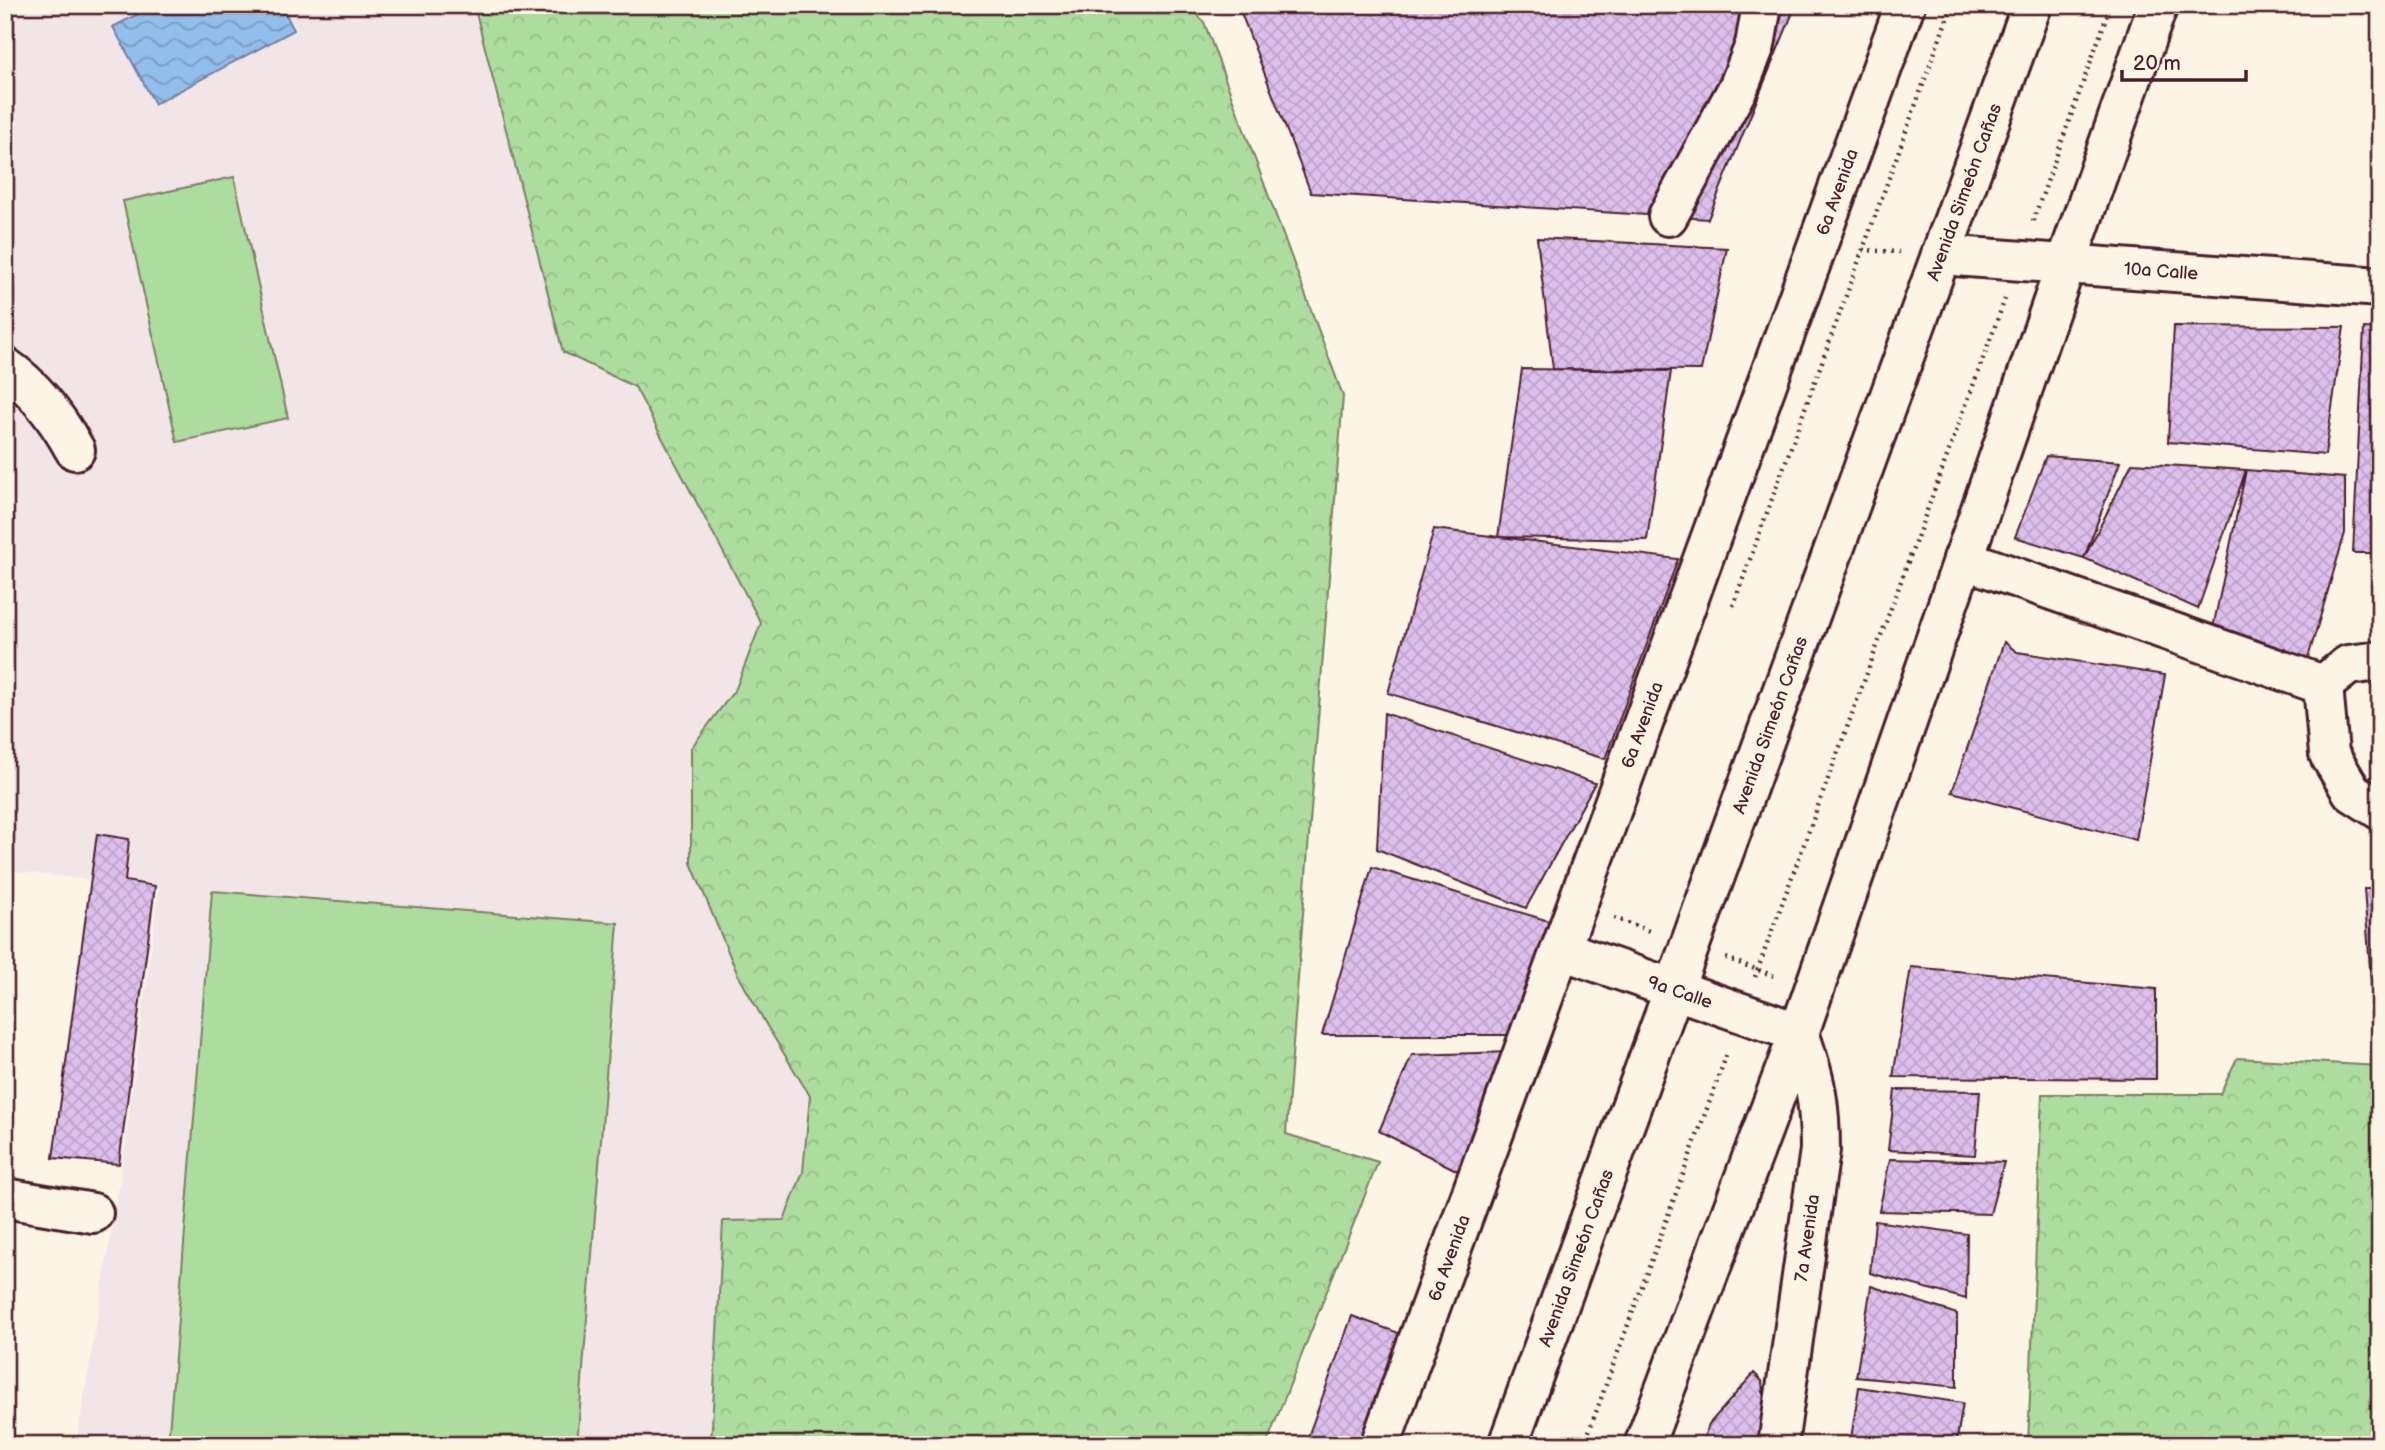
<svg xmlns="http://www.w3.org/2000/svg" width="2385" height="1450" font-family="'Balsamiq Sans',sans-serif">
<defs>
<pattern id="forest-crowns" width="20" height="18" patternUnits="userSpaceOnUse" patternTransform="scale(1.75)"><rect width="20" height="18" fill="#acdd9e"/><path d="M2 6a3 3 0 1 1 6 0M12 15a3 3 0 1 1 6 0" fill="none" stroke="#96bd88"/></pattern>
<pattern id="water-waves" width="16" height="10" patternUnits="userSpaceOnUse" patternTransform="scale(1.75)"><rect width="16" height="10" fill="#92beeb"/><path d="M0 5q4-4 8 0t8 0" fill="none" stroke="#799abf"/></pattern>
<pattern id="building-cross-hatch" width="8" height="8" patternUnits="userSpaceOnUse" patternTransform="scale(1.75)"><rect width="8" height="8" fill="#dcbfec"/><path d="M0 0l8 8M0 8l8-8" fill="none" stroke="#bea4cb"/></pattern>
</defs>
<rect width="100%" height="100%" fill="#fcf5e5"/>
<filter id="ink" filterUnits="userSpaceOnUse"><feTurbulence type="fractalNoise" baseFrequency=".0143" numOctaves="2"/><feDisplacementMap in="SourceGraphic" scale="14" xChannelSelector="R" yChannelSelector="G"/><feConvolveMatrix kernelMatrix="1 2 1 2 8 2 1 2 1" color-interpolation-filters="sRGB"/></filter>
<g filter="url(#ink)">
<polygon fill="#f2e5e7" points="5,5 474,5 563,352 635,387 761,623 736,688 691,748 691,863 737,973 767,1026 811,1096 803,1172 784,1220 723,1221 711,1445 76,1445 121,1174 159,888 5,870"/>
<g fill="#acdd9e" stroke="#7b7e64" stroke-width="2">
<polygon points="234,177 288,418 177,442 123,201"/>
<polygon points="212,891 618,923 577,1445 168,1445"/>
</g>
<g fill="url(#forest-crowns)" stroke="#7b7e64" stroke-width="2">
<polygon points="474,5 1189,5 1204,22 1343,396 1286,1134 1378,1162 1266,1445 711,1445 723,1221 784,1220 803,1172 810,1096 767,1026 737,973 691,863 691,748 736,688 761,623 635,387 563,352"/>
<polygon points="2237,1058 2380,1066 2380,1445 2028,1445 2042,1094 2220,1094"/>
</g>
<polygon fill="url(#water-waves)" stroke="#757e9e" stroke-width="2" points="155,5 281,5 294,30 155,104 113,27"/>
<g fill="url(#building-cross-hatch)" stroke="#4a1f2b" stroke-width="2">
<polygon points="1238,5 1796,5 1708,219 1311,193"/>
<polygon points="1537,238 1727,248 1701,370 1553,369"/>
<polygon points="2174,326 2344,327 2325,455 2168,442"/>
<polygon points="2364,328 2380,329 2380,553 2353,553"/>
<polygon points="1522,369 1671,371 1647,540 1498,537"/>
<polygon points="2046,456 2120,462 2084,558 2015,537"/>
<polygon points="2132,463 2246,470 2198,609 2084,558"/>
<polygon points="2246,470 2345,478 2345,533 2308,658 2213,628"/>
<polygon points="5,517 14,518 5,587"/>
<polygon points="1434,529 1678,559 1605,759 1388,693"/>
<polygon points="2004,642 2017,652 2165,675 2136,840 1952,792"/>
<polygon points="1384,713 1595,783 1526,908 1377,849"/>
<polygon points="97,834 129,839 125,881 155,886 119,1164 53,1158"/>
<polygon points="1372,867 1552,922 1519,1035 1322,1035"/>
<polygon points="2364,889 2380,889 2380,1009 2373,1008"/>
<polygon points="1911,967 2156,989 2156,1079 1893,1077"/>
<polygon points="1511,1052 1464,1174 1379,1131 1412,1055"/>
<polygon points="1895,1090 1980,1091 1975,1155 1888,1150"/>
<polygon points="1890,1159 2004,1162 1990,1214 1879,1211"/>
<polygon points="1875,1221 1967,1234 1966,1299 1870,1273"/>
<polygon points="1871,1286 1957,1314 1957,1387 1856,1377"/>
<polygon points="1352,1316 1407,1336 1369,1445 1305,1445"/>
<polygon points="1754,1373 1762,1381 1766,1422 1763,1445 1701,1445 1709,1424"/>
<polygon points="1859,1387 1963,1403 1956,1445 1850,1445"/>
</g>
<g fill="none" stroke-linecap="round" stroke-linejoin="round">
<defs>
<g id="minor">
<polyline points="1668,216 1739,86 1755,45 1762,5"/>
<polyline points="1941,255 2380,287"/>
<path d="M5,367C34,387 58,419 75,450"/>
<polyline points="1963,559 2323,685"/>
<polyline points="2323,685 2329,754 2352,792 2380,810"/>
<polyline points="2323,685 2348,665 2380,661"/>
<path d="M1562,950L1799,1033C1815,1078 1820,1102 1820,1150L1778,1445"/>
<polyline points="5,1198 93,1213"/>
<polyline points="1380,1445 1905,5"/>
<polyline points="1508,1445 2032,5"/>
<polyline points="1644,1445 1799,1033 2066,264 2158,5"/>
</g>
</defs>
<use href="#minor" stroke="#4a1f2b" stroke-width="44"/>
<g stroke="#4a1f2b" stroke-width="4.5" stroke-dasharray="2 5" stroke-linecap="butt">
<polyline points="2033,221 2111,5"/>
<polyline points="1863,250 1899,252"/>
<polyline points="1733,606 1952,5"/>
<polyline points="1614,918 1652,932"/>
<polyline points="1726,958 1777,977"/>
<polyline points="1755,977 2005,299"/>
<polyline points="1584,1445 1728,1051"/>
</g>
<use href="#minor" stroke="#fcf5e5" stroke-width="38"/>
</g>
</g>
<g text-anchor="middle" stroke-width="7" stroke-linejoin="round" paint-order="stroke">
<g font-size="18" fill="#4a1f2b" stroke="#fcf5e5">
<text transform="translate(1837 192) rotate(-70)" y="6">6a Avenida</text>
<text transform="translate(1964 192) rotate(-70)" y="6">Avenida Simeón Cañas</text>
<text transform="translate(2161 271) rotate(4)" y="6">10a Calle</text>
<text transform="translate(1642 725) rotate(-70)" y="6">6a Avenida</text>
<text transform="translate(1770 725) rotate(-70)" y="6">Avenida Simeón Cañas</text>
<text transform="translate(1680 992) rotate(19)" y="6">9a Calle</text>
<text transform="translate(1807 1238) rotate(-82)" y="6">7a Avenida</text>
<text transform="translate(1449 1258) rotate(-70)" y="6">6a Avenida</text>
<text transform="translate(1576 1258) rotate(-70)" y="6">Avenida Simeón Cañas</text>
</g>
</g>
<rect width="2385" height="1450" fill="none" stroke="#fcf5e5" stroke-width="28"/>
<rect x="14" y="14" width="2357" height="1422" fill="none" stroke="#4a1f2b" stroke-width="2.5" filter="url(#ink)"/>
<path d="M2122 70v10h124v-10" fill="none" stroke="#4a1f2b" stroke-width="3.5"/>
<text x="2133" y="70" font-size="21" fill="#4a1f2b" stroke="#fcf5e5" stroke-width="5" paint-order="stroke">20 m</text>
</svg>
